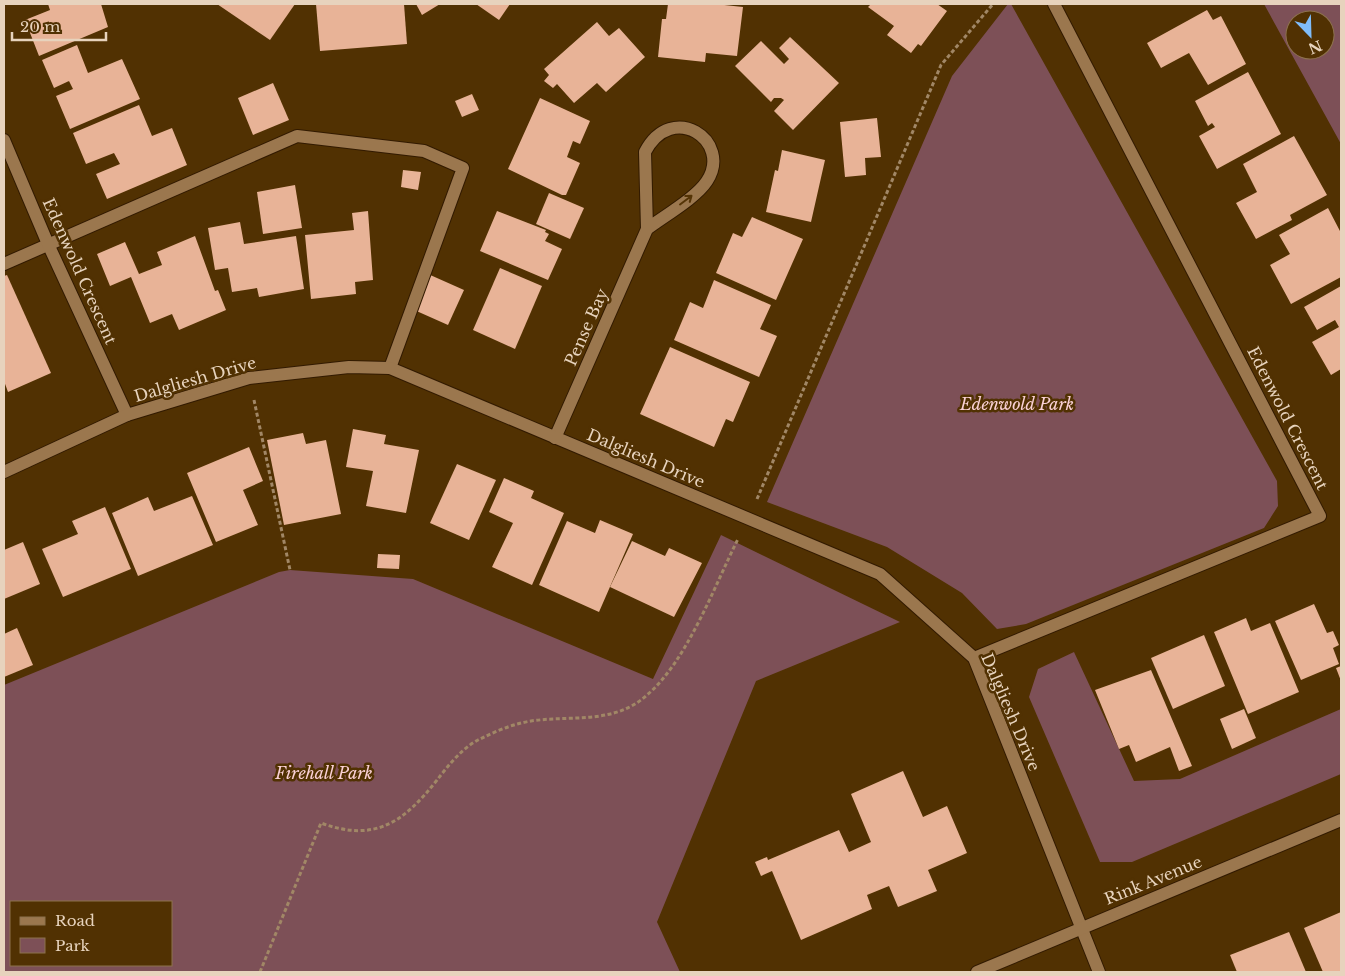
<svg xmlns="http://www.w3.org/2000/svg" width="1345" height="976" font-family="'Libre Baskerville',serif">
<rect width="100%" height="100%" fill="#513102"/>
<g fill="#7d5057" fill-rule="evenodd">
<polygon points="1008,4 1011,4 1277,481 1278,506 1264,528 1026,624 997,629 962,593 887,547 767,502 952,76"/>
<path d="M1264,4H1341V144ZM1295,20H1325V50H1295Z"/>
<path d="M721,535L900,622L756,681L657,922L680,972H4V685L279,572L290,570L413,579L653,679ZM11,902H171V965H11Z"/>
<polygon points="1074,652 1134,781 1180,779 1341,709 1341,774 1132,862 1100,862 1029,697 1038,669"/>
</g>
<g fill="#e8b397">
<polygon points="48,4 101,4 108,27 39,56 25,20 50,10"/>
<polygon points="217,4 295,4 270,40"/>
<polygon points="316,4 404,4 407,44 320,51"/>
<polygon points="416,4 440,4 422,15"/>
<polygon points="476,4 510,4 499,20"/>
<polygon points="668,4 715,4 743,7 737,56 706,53 705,62 658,57 662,19 666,19"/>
<polygon points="871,4 937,4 947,11 921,46 918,44 911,53 887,35 894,26 868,7"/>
<polygon points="1207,10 1213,20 1221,16 1246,64 1208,85 1189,53 1161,68 1147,43"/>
<polygon points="597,22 609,36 619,28 645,57 606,92 597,83 574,103 557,84 553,88 544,81 549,75 544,69"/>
<polygon points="790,37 839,83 793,130 774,111 784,100 781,98 774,98 771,102 735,66 761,41 784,64 789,59 779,48"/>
<polygon points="77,45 88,73 122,59 140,99 70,129 56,96 73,89 69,81 84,74 54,88 42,60"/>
<polygon points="1248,72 1281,134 1217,169 1199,136 1215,127 1212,123 1208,126 1195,101"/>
<polygon points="273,83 289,120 253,135 238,98"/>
<polygon points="472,94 479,110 462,117 455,101"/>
<polygon points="540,98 590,121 580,144 573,141 567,157 580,163 566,195 562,195 508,169"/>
<polygon points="139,105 152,136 172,128 187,165 107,199 96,174 120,164 114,153 86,164 73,133"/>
<polygon points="877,118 881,157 865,158 866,175 845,177 840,122"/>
<polygon points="1294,136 1327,195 1290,215 1292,220 1256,239 1236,203 1257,192 1243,164"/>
<polygon points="782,150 825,160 811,222 766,212 775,170 778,171"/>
<polygon points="403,170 421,172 418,190 401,187"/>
<polygon points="295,185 302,228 263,234 257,192"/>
<polygon points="549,193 584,208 570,239 536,224"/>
<polygon points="1328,208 1341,233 1341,277 1291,304 1270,265 1290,254 1279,235"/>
<polygon points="368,211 373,280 355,282 356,294 311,299 305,235 354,230 352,213"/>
<polygon points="497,211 546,230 545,232 549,234 545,241 562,249 548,280 480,251"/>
<polygon points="752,217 803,239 776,300 716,273 733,233 742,237"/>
<polygon points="240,222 244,244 296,236 304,289 259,297 257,288 232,292 228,268 215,270 208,228"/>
<polygon points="195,236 215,291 218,290 226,310 179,330 172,314 150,323 131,277 110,286 97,254 125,242 139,274 162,265 157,252"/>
<polygon points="500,268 542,286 515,349 473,330"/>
<polygon points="428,274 464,290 448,325 412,309"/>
<polygon points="7,275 51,373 8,392 4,381 4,276"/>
<polygon points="714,280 771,305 760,329 777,336 759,377 674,340 690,302 703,308"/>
<polygon points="1341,286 1341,369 1331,375 1312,342 1339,327 1335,320 1317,330 1304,307"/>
<polygon points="670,347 750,382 733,422 726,419 714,447 640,414"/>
<polygon points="353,429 386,435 384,444 419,450 406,513 366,506 373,471 346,467"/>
<polygon points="303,433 306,444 326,440 341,514 284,525 267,440"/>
<polygon points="249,447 263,481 243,490 258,525 216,542 187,473"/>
<polygon points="457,464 496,480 469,540 430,523"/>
<polygon points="504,478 534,491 531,498 564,513 532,585 492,567 513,523 489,512"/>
<polygon points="192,496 213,545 138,576 112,513 148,497 154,511"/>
<polygon points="105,507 131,569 63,597 42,549 78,534 72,521"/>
<polygon points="600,520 633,534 599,612 539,585 567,521 595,533"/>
<polygon points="632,541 665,556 669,548 702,563 674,617 610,587"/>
<polygon points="23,542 40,584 4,599 4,550"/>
<polygon points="378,554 400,555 399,569 377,568"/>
<polygon points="1314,604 1327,633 1333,631 1339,645 1333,648 1339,664 1301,680 1275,621"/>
<polygon points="1246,618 1251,631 1270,623 1299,692 1248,714 1214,632"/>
<polygon points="17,628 33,665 4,677 4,634"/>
<polygon points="1204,635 1225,686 1173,709 1151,658"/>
<polygon points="1341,666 1341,681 1336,668"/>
<polygon points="1151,670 1192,766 1179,771 1170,747 1136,762 1129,745 1119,749 1095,690"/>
<polygon points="1244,709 1256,738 1232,749 1220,719"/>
<polygon points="903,771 923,817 947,806 967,853 928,870 937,891 898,907 889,886 867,895 872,909 801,940 772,871 761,876 755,862 767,857 768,860 839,830 849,852 871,842 851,794"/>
<polygon points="1341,912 1341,972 1323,972 1304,928"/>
<polygon points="1289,932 1306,972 1237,972 1230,955"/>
</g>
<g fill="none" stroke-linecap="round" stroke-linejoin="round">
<defs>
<polyline id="service" points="4,264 297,136 424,151 463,168 390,368"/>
<g id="minor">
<polyline points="4,140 48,244 127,415"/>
<path d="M555,438L647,229L645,152C672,100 733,141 707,181C696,198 664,216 647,229"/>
<polyline points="4,472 127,415 249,378 349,367 390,368 880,574 974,658 1099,972"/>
<polyline points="974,658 1320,516 1054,4"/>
</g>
<polyline id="tertiary" points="977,972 1341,820"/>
</defs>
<use href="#service" stroke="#321a00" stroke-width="14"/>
<use href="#minor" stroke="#321a00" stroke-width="14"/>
<use href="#tertiary" stroke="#321a00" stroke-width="14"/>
<g stroke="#a18766" stroke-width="3" stroke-dasharray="4 2.5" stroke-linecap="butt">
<polyline points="254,400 290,570"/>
<polyline points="757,499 941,65 993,4"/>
<path d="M260,972L321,823C375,843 404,822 437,780C448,766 461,749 478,740C494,732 512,724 531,721C571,715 614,725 647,695C687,661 714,587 738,539"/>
</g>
<use href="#service" stroke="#9b774e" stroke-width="12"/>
<use href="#minor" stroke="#9b774e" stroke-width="12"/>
<use href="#tertiary" stroke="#9b774e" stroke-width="12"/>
</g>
<defs><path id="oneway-shaft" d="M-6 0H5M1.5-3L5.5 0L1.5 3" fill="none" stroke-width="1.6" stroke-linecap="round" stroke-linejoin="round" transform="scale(1.25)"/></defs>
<use stroke="#553406" href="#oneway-shaft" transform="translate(686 200) rotate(-37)"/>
<g text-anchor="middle" stroke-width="5" stroke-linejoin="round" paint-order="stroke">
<g font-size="16" fill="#e7d3bd" stroke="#513102">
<text transform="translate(80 271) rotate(66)" y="6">Edenwold Crescent</text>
<text transform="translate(586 327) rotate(-66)" y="6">Pense Bay</text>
<text transform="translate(195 379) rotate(-16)" y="6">Dalgliesh Drive</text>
<text transform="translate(1288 418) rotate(63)" y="6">Edenwold Crescent</text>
<text transform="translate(646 458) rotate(23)" y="6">Dalgliesh Drive</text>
<text transform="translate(1011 712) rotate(67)" y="6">Dalgliesh Drive</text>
<text transform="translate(1153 880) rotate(-22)" y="6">Rink Avenue</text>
</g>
<g font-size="16" font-style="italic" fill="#fad1d6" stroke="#513102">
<text x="1017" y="410">Edenwold Park</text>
<text x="324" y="779">Firehall Park</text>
</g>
</g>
<rect width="1345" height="976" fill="none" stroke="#e7d3bd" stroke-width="10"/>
<rect x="10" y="901" width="162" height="65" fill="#513102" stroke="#8d724d"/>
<rect x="20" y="917" width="25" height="8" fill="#9b774e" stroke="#8d724d"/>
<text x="55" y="926" font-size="15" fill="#e7d3bd">Road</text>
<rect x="20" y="938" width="25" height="15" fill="#7d5057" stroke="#8d724d"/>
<text x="55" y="951" font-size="15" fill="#e7d3bd">Park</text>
<g transform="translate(1310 35) rotate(157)"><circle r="24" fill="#513102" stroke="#8d724d"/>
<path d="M0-4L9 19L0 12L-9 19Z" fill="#80bdfa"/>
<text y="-8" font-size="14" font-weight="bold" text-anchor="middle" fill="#e7d3bd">N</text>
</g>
<path d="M12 32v8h94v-8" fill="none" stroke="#e7d3bd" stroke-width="2.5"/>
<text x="20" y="32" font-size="15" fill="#e7d3bd" stroke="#513102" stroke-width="4" paint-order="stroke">20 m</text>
</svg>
